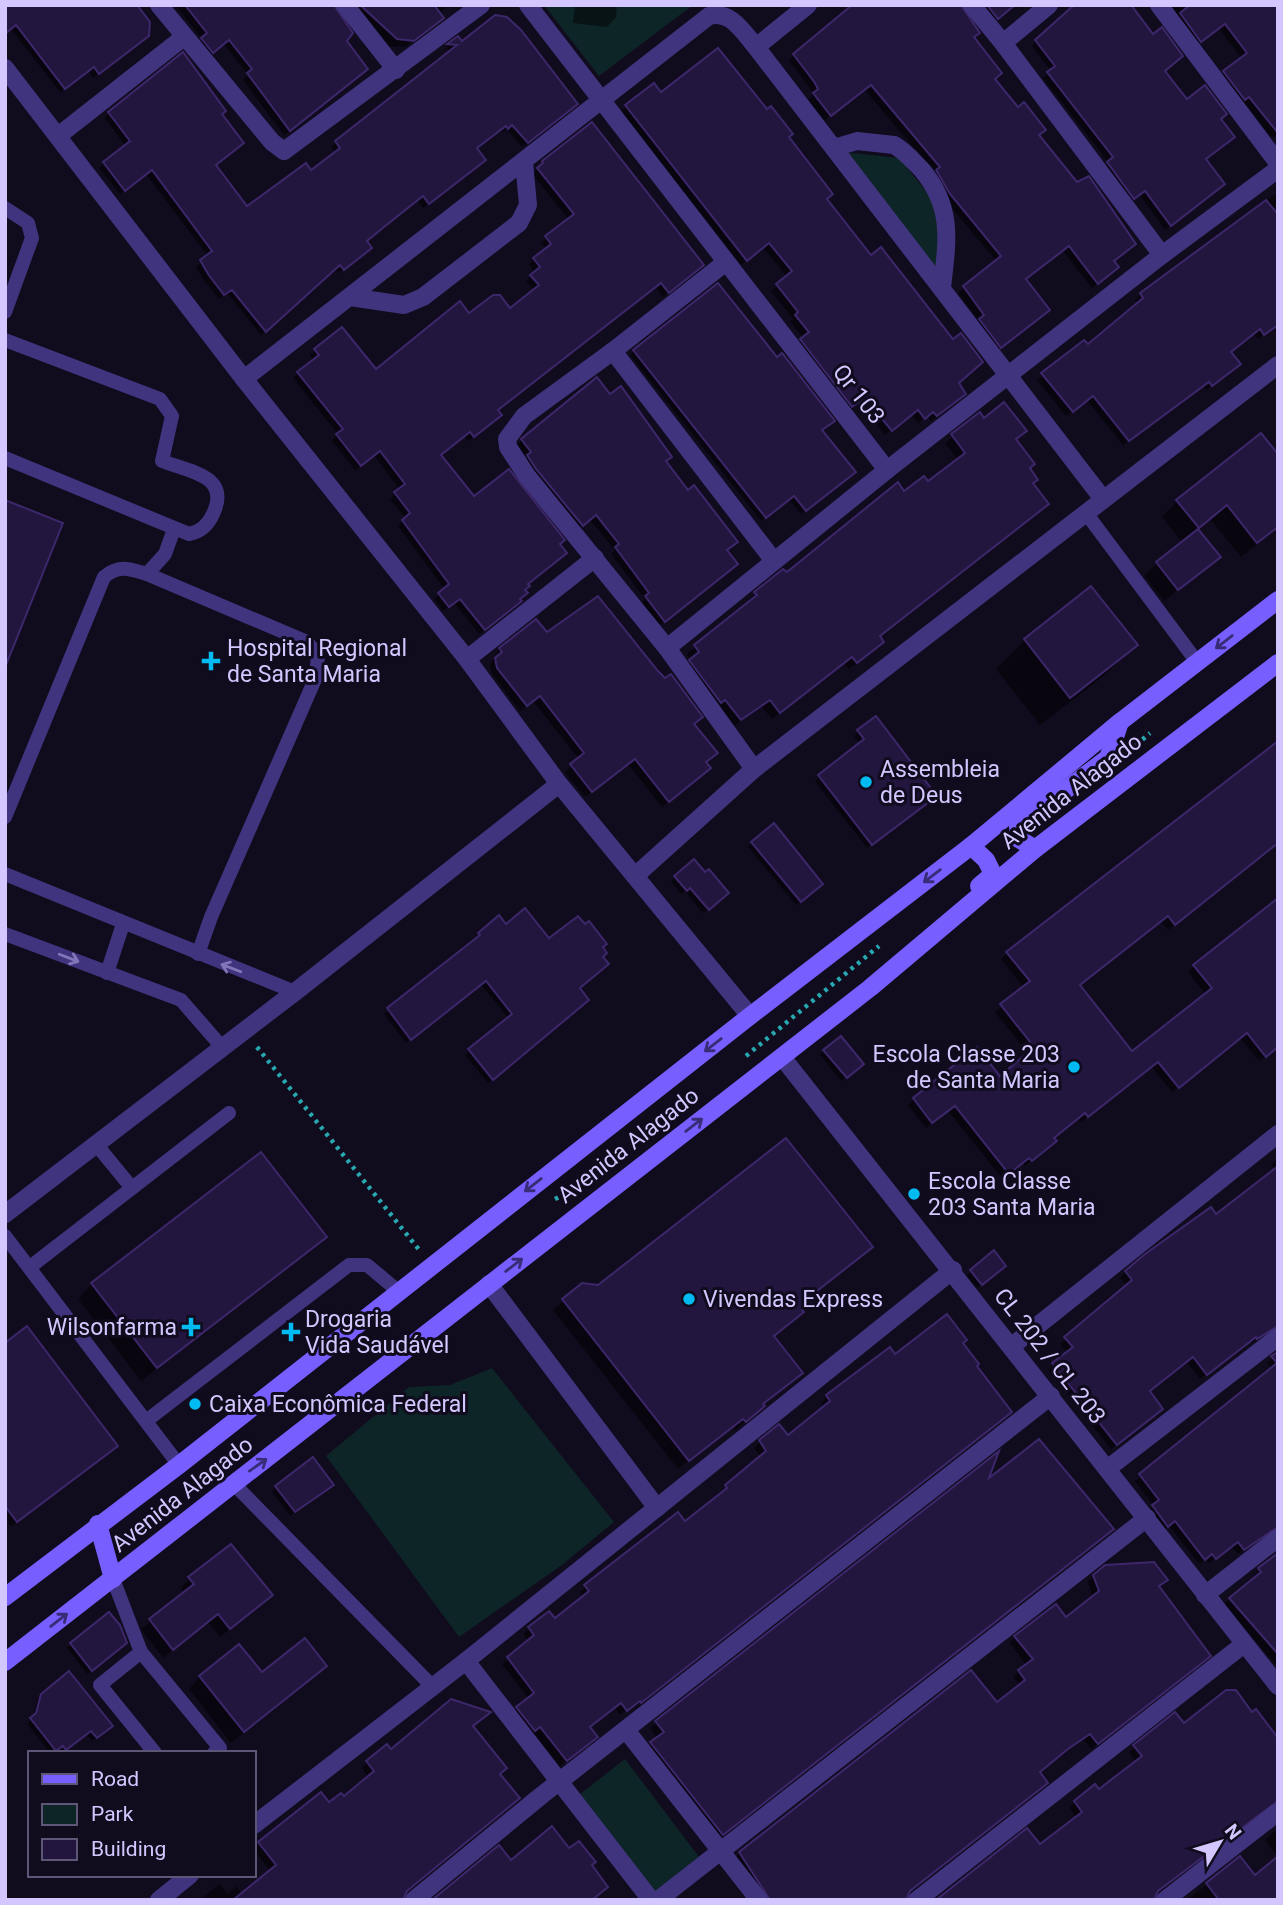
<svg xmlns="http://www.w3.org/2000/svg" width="1283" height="1905" font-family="Roboto,sans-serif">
<rect width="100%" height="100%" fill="#100b1d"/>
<g fill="#0e2527">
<polygon points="544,5 693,5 599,76"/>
<polygon points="843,152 899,158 934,201 941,250 936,274"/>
<polygon points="492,1368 614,1522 562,1565 459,1637 326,1456 409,1387 450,1385"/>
<polygon points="625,1759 699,1857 654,1892 579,1795"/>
</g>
<g fill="#0007">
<polygon points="5,5 141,41 93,78 88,70 60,92 11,29"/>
<polygon points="175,5 333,5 344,41 361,74 284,135 243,80 248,75 224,44 207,57 198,45 203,40"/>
<polygon points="346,5 449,5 438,14 442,18 435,25 405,47 390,46"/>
<polygon points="575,5 617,5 616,17 607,27 573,23"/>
<polygon points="975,5 1014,5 991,23"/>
<polygon points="1166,5 1278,5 1278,136 1271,137 1243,101 1239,105 1219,78 1242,59 1219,28 1195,46"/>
<polygon points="972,38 994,79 1037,136 1113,262 1112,273 1092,288 1062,250 1024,280 1042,315 995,352 975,326 979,321 958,293 997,262 945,200 935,173 864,89 824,120 808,100 813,95 810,88 789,61 794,55"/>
<polygon points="458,39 570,109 522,147 507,129 502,132 500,130 475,149 478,164 423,208 417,200 365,241 365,253 338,273 334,269 261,335 227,293 219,299 203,279 196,267 208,256 146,174 120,194 99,168 126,147 105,118 110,113 220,114 214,165 247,208 311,173 336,153 331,147 336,142 454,50 445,49"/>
<polygon points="1036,41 1163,71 1187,102 1219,120 1204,159 1218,188 1165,230 1139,194 1129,203 1103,168 1109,163 1043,78 1051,71 1032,46"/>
<polygon points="661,94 787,137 825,199 956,385 958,399 931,421 927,416 918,423 911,414 885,435 859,402 846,411 796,346 804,339 790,321 793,319 771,291 787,277 763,247 741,265 621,112 626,107"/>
<polygon points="543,162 697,270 663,297 655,286 496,410 495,420 468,441 464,436 439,455 526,584 515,606 479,634 454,603 443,611 434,599 445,590 398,526 406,519 390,499 400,490 374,455 355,470 332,441 338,434 293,378 314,361 310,355 316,350 375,372 469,316 510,310 534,291 526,281 535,273 529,264 547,249 541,243 569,220 533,175"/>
<polygon points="1278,192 1278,324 1258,339 1253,333 1229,352 1233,369 1206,390 1202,386 1123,445 1087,400 1066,416 1037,380 1088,347 1138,304 1135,300 1141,295"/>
<polygon points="634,351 820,431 849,477 801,514 789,499 761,521 630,355"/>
<polygon points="980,414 1015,440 878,637 875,649 849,669 844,663 772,719 762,707 733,726 683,668 692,660 687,654 750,603 748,601 756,593 904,493 928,483 958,460 945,443"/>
<polygon points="522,440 664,462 726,550 731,569 658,626 641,603 645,599 611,554 615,550 590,520 576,530 523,462 527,458 517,445"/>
<polygon points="1278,457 1278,528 1241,557 1210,519 1197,530 1218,557 1164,601 1144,575 1183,543 1162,517 1177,501"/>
<polygon points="546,634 693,724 710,759 705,763 703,774 662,807 628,764 585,797 565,772 579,759 533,701 520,711 492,674 490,665 500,649"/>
<polygon points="1025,640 1135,645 1106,674 1040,725 996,669"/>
<polygon points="875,718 930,800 867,848 815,781 860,744 854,736"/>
<polygon points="752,843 817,888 796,905 748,847"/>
<polygon points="1278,843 1168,930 1161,921 1078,986 1132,1054 1206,995 1188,972 1194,966 1278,1047 1259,1061 1240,1038 1172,1092 1151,1066 1081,1122 1079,1118 1052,1139 1048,1147 1025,1166 1022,1163 1002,1178 948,1111 926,1128 908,1105 915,1099 1000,1079 1028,1054 995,1012 1024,988 1001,959 1008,953"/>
<polygon points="705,875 722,897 703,913 685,891 681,894 671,881 675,877"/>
<polygon points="499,918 505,926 549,941 601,948 578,988 582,1004 488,1083 465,1055 509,1019 481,984 406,1043 384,1014 476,940"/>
<polygon points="825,1051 857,1068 841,1081 820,1055"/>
<polygon points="1278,1158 1278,1334 1269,1331 1251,1343 1249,1341 1200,1379 1186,1361 1148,1392 1156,1414 1111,1449 1048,1370 1068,1353 1060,1344 1128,1287 1120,1278 1126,1272 1216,1217 1275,1169 1271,1165"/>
<polygon points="325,1237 141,1381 78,1299 92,1284"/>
<polygon points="871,1247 815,1292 802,1312 773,1337 801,1373 735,1430 733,1427 678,1469 553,1310 582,1285 598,1287"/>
<polygon points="1000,1270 977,1288 967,1276 971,1271"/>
<polygon points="961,1344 1004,1418 635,1707 633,1705 620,1715 615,1708 588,1728 590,1742 560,1766 533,1732 528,1735 511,1714 529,1699 502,1664 529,1642 523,1634 529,1629 549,1614 555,1621 584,1597 580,1592 586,1586 685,1524 761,1457 754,1448 760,1442 779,1427 787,1437 825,1408 821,1403 827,1397 889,1349 895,1356"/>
<polygon points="5,1345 110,1451 11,1526 5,1518"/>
<polygon points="1278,1353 1278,1535 1269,1532 1238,1554 1231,1546 1209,1563 1206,1559 1199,1564 1169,1526 1162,1531 1148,1512 1154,1506 1135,1481 1272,1370 1267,1363"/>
<polygon points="986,1483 1105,1536 715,1840 645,1750 658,1739 650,1728"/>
<polygon points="276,1487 327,1489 290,1516 272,1492"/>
<polygon points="1278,1555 1278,1667 1224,1604 1256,1579 1254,1575"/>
<polygon points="1094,1576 1158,1587 1202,1661 1091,1749 1083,1739 1046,1766 898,1900 763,1900 734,1859 740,1853 996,1704 1020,1686 1013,1677 1027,1666 1010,1643 1016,1637 1066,1619 1093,1598 1088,1582"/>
<polygon points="190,1578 261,1604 220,1637 208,1622 163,1658 141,1629 185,1593 181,1588"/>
<polygon points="72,1644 120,1647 87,1674 67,1648"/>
<polygon points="325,1666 231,1743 189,1689 200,1677 261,1674"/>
<polygon points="42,1695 106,1730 92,1741 86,1734 62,1753 58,1749 50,1753 27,1724 33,1718 37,1700"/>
<polygon points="1175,1715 1155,1893 1040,1847 1077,1818 1069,1808 1075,1802 1095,1787 1098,1792 1136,1762 1129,1752"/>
<polygon points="471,1727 402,1900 199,1900 220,1884 228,1894 236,1886 242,1894 270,1871 254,1850 260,1844 344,1799 369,1778 362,1768 368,1762"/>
<polygon points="1278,1828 1278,1857 1265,1840"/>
<polygon points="1240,1859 1278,1900 1187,1900"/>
</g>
<g fill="#23163e" stroke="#3d276b" stroke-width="2">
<polygon points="5,5 137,5 150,22 149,36 99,74 94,67 65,89 16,25 5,34"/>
<polygon points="185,5 334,5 353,33 347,41 368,69 290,131 247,73 252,69 229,40 213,53 201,38 207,33"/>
<polygon points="360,5 434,5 444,18 414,41 397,39"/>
<polygon points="852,5 961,5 980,33 974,37 1002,73 995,79 1018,107 1024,102 1046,130 1039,135 1077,182 1089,176 1136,244 1114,261 1119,267 1098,284 1069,246 1026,279 1050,310 1001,348 979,319 984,315 963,286 1001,256 950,194 936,170 940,167 871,85 831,116 813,93 818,89 815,83 793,54"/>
<polygon points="987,5 1015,5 998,19"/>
<polygon points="1074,5 1131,5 1153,34 1162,27 1183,56 1165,71 1187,99 1205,85 1227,114 1221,119 1235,137 1206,159 1225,184 1171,226 1145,191 1134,199 1107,162 1113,157 1047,72 1055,66 1035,40"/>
<polygon points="1190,5 1278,5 1278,133 1249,97 1245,100 1223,71 1247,53 1225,24 1201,42 1180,13"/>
<polygon points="495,15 507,17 521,30 578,104 528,143 512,125 508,129 506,126 477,148 486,160 429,204 423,196 384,227 367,241 372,248 344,270 340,265 266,332 232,290 224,295 208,274 200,260 212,251 152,170 125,191 103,162 130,141 108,112 183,52 226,111 222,114 244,143 216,165 247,206 306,163 311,170 340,148 335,141 457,45 447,44 458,36 462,41"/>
<polygon points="718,48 767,109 771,106 793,134 789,137 833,194 827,199 871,255 881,247 953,339 961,333 983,362 959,383 966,394 937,416 933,412 925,419 918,410 892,431 865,398 852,407 800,339 809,332 795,315 798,312 776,284 792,271 769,243 747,261 625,105 654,83 661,92"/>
<polygon points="592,122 704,265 669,293 661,283 498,410 502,415 474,437 470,432 441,455 474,496 509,469 565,540 560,544 567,553 528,584 530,586 525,590 528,593 520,599 522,601 485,630 460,599 449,607 438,593 449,584 402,520 410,513 394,492 405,484 380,451 361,466 336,434 343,429 297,372 319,355 314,349 342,327 376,369 460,301 469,313 493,295 500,295 510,308 539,285 530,275 540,267 533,258 551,244 545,236 574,214 537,168 543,163 542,161"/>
<polygon points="1266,200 1278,214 1278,325 1264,335 1260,329 1231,352 1241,364 1212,386 1209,382 1129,441 1093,396 1073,412 1041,373 1084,340 1088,344 1143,298 1140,293"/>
<polygon points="718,283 777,357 782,353 835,421 822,430 856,472 806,511 794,496 766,518 633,350"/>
<polygon points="597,377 610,394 621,386 672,457 666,461 688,490 694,485 738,542 727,550 738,564 665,622 645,596 649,593 615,547 619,544 596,515 583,526 536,469 527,455 531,452 521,439"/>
<polygon points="1004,402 1027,431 1016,439 1035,464 1030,468 1038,480 1033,483 1049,504 880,636 884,642 857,663 852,657 780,713 770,700 741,720 725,700 721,703 689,660 699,652 694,645 757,595 754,592 783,569 787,572 898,482 904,491 924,476 928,481 965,453 951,434 980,412 984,418"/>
<polygon points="1261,433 1278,454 1278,527 1257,543 1227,505 1199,528 1176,500"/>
<polygon points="5,500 63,523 6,665 5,665"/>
<polygon points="1198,529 1221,557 1178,590 1156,562"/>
<polygon points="1091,586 1138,645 1070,698 1024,639"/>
<polygon points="598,596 658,671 665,678 671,674 703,717 694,724 718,753 706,762 711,768 669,802 635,759 592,792 570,764 584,753 540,696 527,706 497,668 495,658 502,652 499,648 536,619 547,632"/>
<polygon points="876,716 937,796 872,845 818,775 864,739 857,730"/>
<polygon points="1278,741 1278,843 1175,925 1168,916 1080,985 1132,1051 1212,988 1193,965 1278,898 1278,1047 1266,1057 1247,1033 1179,1088 1158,1062 1088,1117 1085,1113 1054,1138 1057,1141 1032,1161 1029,1158 1009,1174 955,1106 932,1123 913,1098 977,1047 1000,1076 1034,1047 1000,1004 1030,981 1006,952"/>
<polygon points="774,823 823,884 801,902 751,842"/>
<polygon points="694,859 705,872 709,869 729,893 709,910 690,888 687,891 674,876"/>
<polygon points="525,908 549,938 578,916 585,924 589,921 607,944 603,947 607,953 603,957 609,964 580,988 589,1000 493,1080 468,1049 512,1014 486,981 411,1040 387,1008 480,935 478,933 499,915 506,924"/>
<polygon points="841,1036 864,1064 847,1078 823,1050"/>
<polygon points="786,1138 873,1247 817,1291 820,1296 802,1310 804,1312 774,1336 803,1373 763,1404 765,1406 746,1422 743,1419 689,1461 562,1299 582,1283 598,1285"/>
<polygon points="261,1152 327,1237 157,1368 91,1283"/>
<polygon points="1278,1166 1278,1326 1257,1339 1256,1337 1207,1375 1193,1357 1150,1391 1163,1409 1117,1445 1052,1363 1073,1347 1064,1337 1132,1280 1125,1271 1145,1254 1211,1207 1216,1214"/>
<polygon points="994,1250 1006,1266 982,1285 970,1270"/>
<polygon points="947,1314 967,1340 963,1343 979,1364 977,1366 1012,1412 641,1703 640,1701 627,1711 621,1703 590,1727 598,1737 567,1761 540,1727 535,1731 516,1707 534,1693 507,1657 534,1635 528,1627 549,1611 555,1618 589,1591 584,1585 678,1512 685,1521 727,1488 725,1485 766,1451 759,1440 779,1424 788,1435 830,1401 826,1395 890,1347 895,1354"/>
<polygon points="27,1326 118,1446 17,1522 5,1506 5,1343"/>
<polygon points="1278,1352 1278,1527 1244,1550 1238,1542 1216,1559 1212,1554 1205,1560 1175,1521 1168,1527 1152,1505 1159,1500 1139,1474 1277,1363 1271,1356"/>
<polygon points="1039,1439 1114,1529 723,1835 650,1742 664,1732 655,1721 999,1451 989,1478"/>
<polygon points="313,1457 334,1485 295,1512 275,1486"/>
<polygon points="231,1544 273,1595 230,1629 218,1614 173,1650 149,1619 194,1584 188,1577"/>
<polygon points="1278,1553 1278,1654 1229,1598 1261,1572 1258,1568"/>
<polygon points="1154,1562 1168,1580 1159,1586 1211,1656 1098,1744 1090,1734 1068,1749 1040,1772 1048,1783 910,1891 906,1900 770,1900 739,1852 971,1670 997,1702 1025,1680 1018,1670 1033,1659 1014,1636 1056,1604 1066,1617 1099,1591 1093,1575 1105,1565"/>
<polygon points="109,1612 120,1625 127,1643 92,1671 70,1643"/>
<polygon points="305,1638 327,1666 244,1732 199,1676 239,1644 262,1672"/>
<polygon points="69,1671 113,1726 97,1738 91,1731 66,1750 63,1746 56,1751 30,1718 36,1713 41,1694"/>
<polygon points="1226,1690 1236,1690 1252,1712 1256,1709 1278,1738 1278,1801 1158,1891 1154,1900 936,1900 1027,1828 1040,1844 1082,1812 1074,1801 1095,1784 1099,1789 1142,1756 1133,1745 1175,1712 1184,1723"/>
<polygon points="451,1699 491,1712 473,1726 507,1768 500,1774 520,1798 407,1891 403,1900 233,1900 276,1865 258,1842 321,1792 329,1802 341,1793 344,1796 374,1771 366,1761 387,1744 391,1749"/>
<polygon points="552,1826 569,1848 579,1841 596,1862 592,1865 608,1887 592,1900 432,1900 499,1845 511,1860"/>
<polygon points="1240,1856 1255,1875 1278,1856 1278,1900 1219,1900 1206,1883"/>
</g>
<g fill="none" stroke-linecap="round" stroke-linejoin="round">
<g stroke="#28a8b1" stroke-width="4.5" stroke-dasharray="3.5 5" stroke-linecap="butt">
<polyline points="1136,745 1150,733"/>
<polyline points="257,1047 420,1251"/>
<polyline points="746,1056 879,946"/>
<polyline points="631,1146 657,1119 692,1098"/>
<polyline points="555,1199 575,1189"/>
<polyline points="222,1465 234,1451"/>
</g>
<g stroke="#40347e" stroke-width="14">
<polyline points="5,208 28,223 32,238 5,312"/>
<path d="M5,340L160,399L172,416L162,461C191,472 231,476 213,514C208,525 201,532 189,534L5,458"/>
<polyline points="1086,513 1197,662"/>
<polyline points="147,574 165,554 174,529"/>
<path d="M5,817L104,577C119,564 130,569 147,574L307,642L318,655L316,677L211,917L198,954"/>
<polyline points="5,874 295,992"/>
<polyline points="5,934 181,1000 221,1046"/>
<polyline points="107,973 123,924"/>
<polyline points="95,1143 132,1188"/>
<polyline points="5,1236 179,1465"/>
<polyline points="30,1267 229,1113"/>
<polyline points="146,1421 349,1265 367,1265 398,1291"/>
<polyline points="233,1483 431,1685"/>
<polyline points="113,1579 141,1652 220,1748 214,1753"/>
<polyline points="141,1652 100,1685 155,1753"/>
</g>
<g stroke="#40347e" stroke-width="18">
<polyline points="159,5 272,142 284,151 481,5"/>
<polyline points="345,5 396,70"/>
<polyline points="528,5 887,470 667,648 754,769"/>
<polyline points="972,5 1003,43"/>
<polyline points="1049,5 1003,43 1162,255"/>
<polyline points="1159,5 1278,163"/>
<polyline points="756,47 808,5"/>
<polyline points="5,68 244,379 467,659 559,784 750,1016"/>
<polyline points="58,136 184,37"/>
<path d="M834,148L857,141L894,145C905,151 913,161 922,170C954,208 947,242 942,288"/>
<polyline points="350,297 404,305 423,297 519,223 528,205 524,162"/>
<polyline points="613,351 774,561"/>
<path d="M244,379L709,16C731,10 743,32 756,47L1103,499"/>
<polyline points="887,470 1162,255 1278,169"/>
<polyline points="667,648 527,476 508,447 507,439 524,416 613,351 726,262"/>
<polyline points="467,659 595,558"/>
<polyline points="635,876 754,769 1278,365"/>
<polyline points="5,1214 295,992 559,784"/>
<polyline points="489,1284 657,1508"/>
<polyline points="1012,1346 1278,1134"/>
<polyline points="1107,1469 1278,1337"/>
<polyline points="1205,1595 1278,1538"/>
<polyline points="466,1661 651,1900"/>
<polyline points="626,1730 759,1900"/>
<polyline points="254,1825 466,1661 953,1270"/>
<polyline points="159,1900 190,1875"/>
<polyline points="414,1900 542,1795 1051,1396"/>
<polyline points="658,1900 1147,1518"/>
<polyline points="917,1900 1244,1644"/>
<polyline points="1165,1900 1278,1812"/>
</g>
<polyline stroke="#40347e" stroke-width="18" points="782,1057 1278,1686"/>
<g stroke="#765eff" stroke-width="18">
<polyline points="971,846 986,860 993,874 979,886"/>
<polyline points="1035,849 1019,839 1018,826 1108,758 1120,722"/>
<polyline points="98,1524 113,1579"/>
<polyline points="5,1597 179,1465 750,1016 971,846 1120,722 1278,600"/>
<polyline points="5,1662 870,988 1035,849 1278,663"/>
</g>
</g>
<defs><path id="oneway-shaft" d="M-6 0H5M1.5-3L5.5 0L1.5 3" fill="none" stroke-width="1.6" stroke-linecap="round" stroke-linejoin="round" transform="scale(1.75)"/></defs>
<g stroke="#392c77">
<use href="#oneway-shaft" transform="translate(1224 642) rotate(142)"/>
<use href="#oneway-shaft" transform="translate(932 876) rotate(143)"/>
<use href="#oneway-shaft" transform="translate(713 1045) rotate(142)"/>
<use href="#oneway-shaft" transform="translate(694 1125) rotate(-38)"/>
<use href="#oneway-shaft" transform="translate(533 1185) rotate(142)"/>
<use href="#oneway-shaft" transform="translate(514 1265) rotate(-38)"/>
<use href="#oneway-shaft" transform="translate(258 1465) rotate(-35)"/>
<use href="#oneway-shaft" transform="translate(59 1620) rotate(-38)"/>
</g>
<g stroke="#8376b8">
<use href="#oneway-shaft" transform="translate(69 958) rotate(21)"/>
<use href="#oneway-shaft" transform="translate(231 968) rotate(-159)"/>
</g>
<g fill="#00bbf2" stroke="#100b1d" stroke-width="2.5">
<path d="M207.5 650.5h7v7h7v7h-7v7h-7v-7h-7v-7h7z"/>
<circle cx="866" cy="782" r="7"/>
<circle cx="1074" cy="1067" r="7"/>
<circle cx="914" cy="1194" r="7"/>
<circle cx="689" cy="1299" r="7"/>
<path d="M187.5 1316.5h7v7h7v7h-7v7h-7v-7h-7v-7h7z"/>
<path d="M287.5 1321.5h7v7h7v7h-7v7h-7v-7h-7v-7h7z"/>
<circle cx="195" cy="1404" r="7"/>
</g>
<g text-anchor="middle" stroke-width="6" stroke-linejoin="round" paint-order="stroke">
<g font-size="23" fill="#d4c7ff" stroke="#100b1d">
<text transform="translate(859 394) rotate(52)" y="8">Qr 103</text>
<text transform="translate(1071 791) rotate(-38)" y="8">Avenida Alagado</text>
<text transform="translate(628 1145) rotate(-38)" y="8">Avenida Alagado</text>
<text transform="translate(1050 1356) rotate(52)" y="8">CL 202 / CL 203</text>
<text transform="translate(182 1494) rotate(-38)" y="8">Avenida Alagado</text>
</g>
<g font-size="23" fill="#d4c7ff" stroke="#100b1d" text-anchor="start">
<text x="227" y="656">Hospital Regional<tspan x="227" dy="26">de Santa Maria</tspan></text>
<text x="880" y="777">Assembleia<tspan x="880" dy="26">de Deus</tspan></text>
<text x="1060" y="1062" text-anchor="end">Escola Classe 203<tspan x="1060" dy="26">de Santa Maria</tspan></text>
<text x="928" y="1189">Escola Classe<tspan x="928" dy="26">203 Santa Maria</tspan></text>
<text x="703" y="1307">Vivendas Express</text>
<text x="305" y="1327">Drogaria<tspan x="305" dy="26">Vida Saudável</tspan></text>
<text x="177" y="1335" text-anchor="end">Wilsonfarma</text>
<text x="209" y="1412">Caixa Econômica Federal</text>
</g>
</g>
<rect width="1283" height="1905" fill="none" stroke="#d4c7ff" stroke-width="14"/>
<rect x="28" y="1751" width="228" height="126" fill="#100b1d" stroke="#5e5677" stroke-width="2"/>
<rect x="42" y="1774" width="35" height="10" fill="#765eff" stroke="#5e5677" stroke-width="2"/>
<text x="91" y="1786" font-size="21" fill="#d4c7ff">Road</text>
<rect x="42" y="1804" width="35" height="21" fill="#0e2527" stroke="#5e5677" stroke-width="2"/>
<text x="91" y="1821" font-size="21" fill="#d4c7ff">Park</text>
<rect x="42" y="1839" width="35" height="21" fill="#23163e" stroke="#5e5677" stroke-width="2"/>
<text x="91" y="1856" font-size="21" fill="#d4c7ff">Building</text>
<g transform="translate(1220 1842) rotate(52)" stroke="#100b1d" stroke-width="5" paint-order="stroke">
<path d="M0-5L12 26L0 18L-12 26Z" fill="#d4c7ff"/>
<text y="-10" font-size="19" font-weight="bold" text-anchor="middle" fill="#d4c7ff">N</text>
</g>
</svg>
